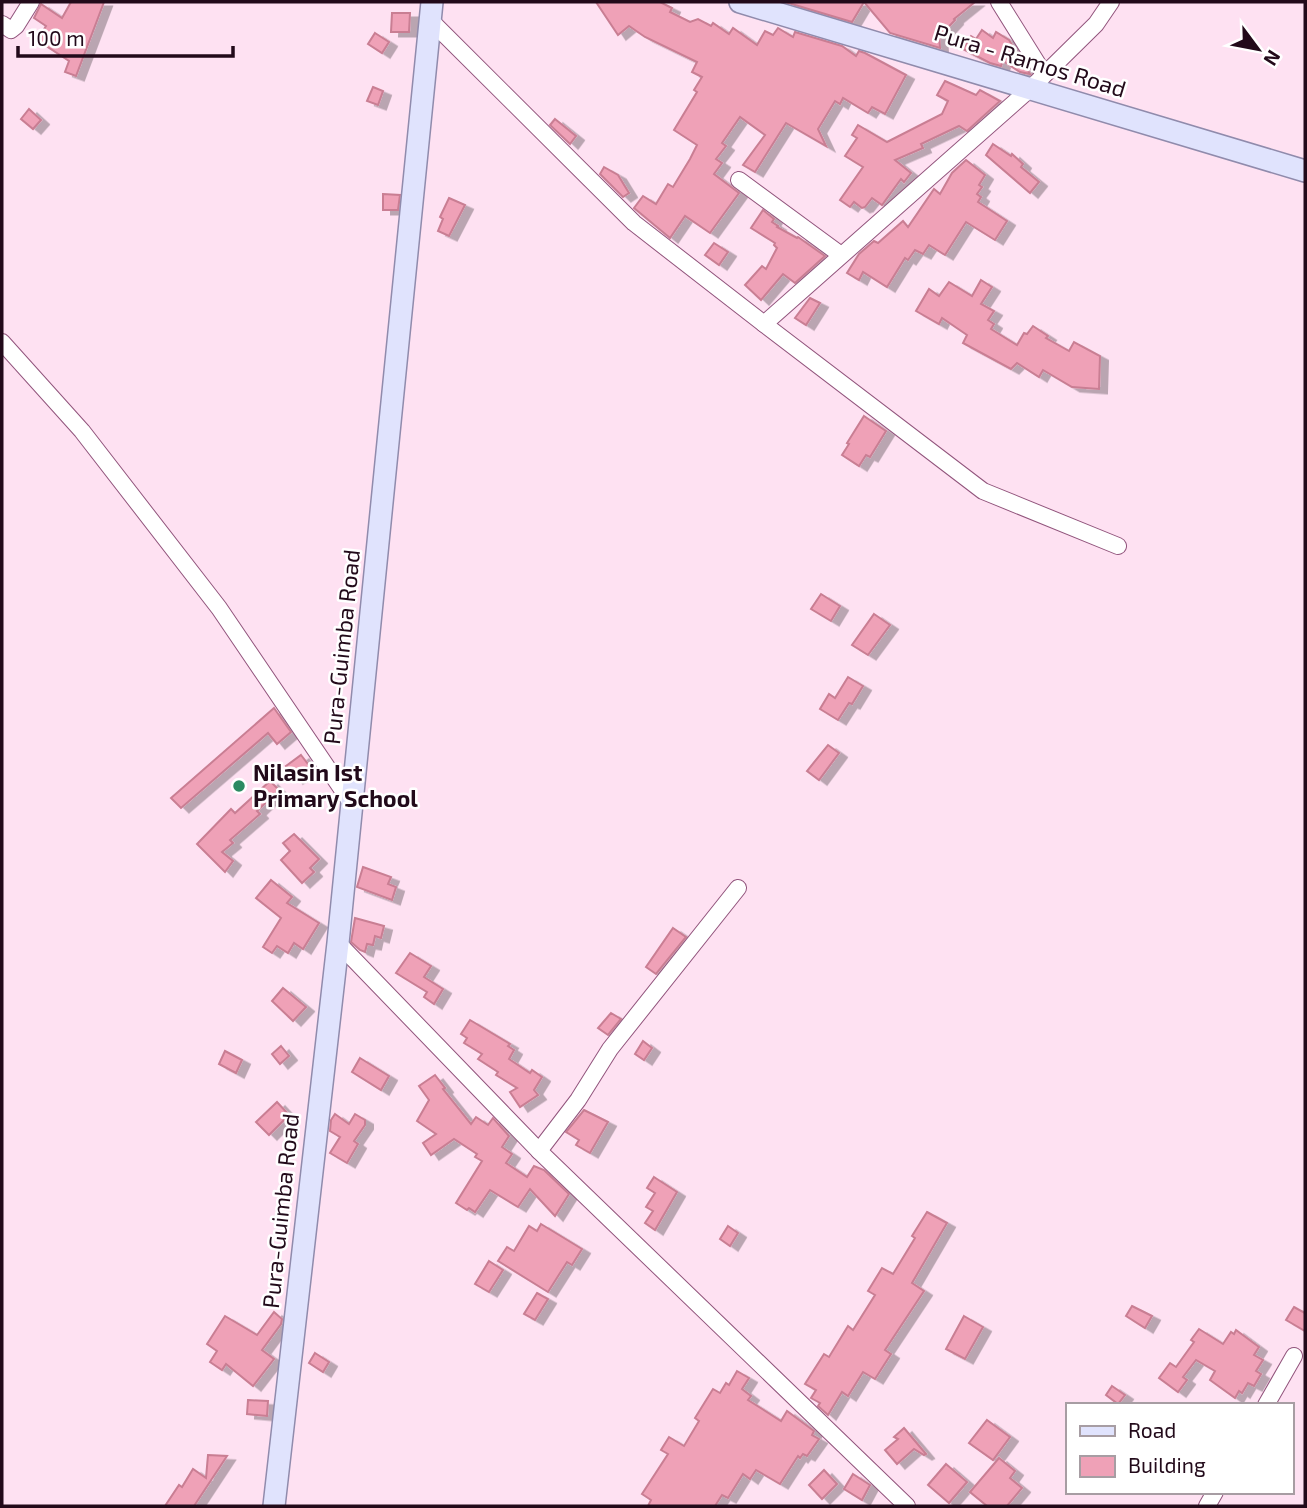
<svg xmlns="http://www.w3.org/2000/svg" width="1307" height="1508" font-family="'Exo 2',sans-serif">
<defs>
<filter id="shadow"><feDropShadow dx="8" dy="4.5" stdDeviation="0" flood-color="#0004"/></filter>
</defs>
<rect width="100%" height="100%" fill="#fee1f2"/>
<g fill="#efa1b7" stroke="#c97e93" stroke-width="2" filter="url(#shadow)">
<polygon points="71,2 104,2 76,76 65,72 69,61 37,40 46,26 34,18 41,4 62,18"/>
<polygon points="596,2 660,2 672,8 670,12 690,22 698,19 711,26 713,23 729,34 733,28 757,45 765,31 773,35 778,28 793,37 795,32 842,46 856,56 859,51 865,53 906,75 885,114 872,107 868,113 843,98 840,104 835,101 818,129 826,146 786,123 755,172 743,165 765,135 740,117 722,143 726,146 716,159 722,163 714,174 739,193 710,233 685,216 670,238 634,208 643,196 656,204 668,184 673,187 690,159 697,145 674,130 697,92 694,90 702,77 692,72 697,62 645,37 629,26 618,35"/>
<polygon points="785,2 975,2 954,19 955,20 941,35 939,34 940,48 890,33 864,2 852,22"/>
<polygon points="392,13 410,13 409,32 391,32"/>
<polygon points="982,30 993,38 996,32 1009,40 1030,74 1020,72 1003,61 1001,66 990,63 963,49 971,36 976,39"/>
<polygon points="375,33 389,42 382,53 368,44"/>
<polygon points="945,81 976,95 980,90 1000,101 967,131 959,126 921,144 923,148 895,160 911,173 904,182 901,179 882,205 872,198 865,207 862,208 854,202 850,207 840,200 863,167 845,156 857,138 852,135 858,125 887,142 942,114 948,101 937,95"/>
<polygon points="373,87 383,91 378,105 367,101"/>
<polygon points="29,109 41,120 33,129 21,119"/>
<polygon points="555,119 576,136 570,144 550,125"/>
<polygon points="993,144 1011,156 1012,154 1023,164 1021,167 1039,182 1030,193 986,155"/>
<polygon points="966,160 985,175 979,185 982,187 977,194 981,197 978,202 1007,221 995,240 966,222 945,255 929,245 923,254 915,250 908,260 905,258 887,287 863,272 859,280 847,273 859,254 874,241 878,243 903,221 908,227 934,189 940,194 952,173"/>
<polygon points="604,167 618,175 629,193 623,197 600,174"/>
<polygon points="383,194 400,195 398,210 383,210"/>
<polygon points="449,198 465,205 449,236 438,231 443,219 440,217"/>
<polygon points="763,210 774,219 772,222 778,226 777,227 797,238 798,237 825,256 795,283 783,274 761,300 745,285 762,266 766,269 777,248 774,245 775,243 751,228"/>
<polygon points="714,243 728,252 719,265 705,255"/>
<polygon points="981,280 992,287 981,304 994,311 988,320 994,324 991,329 1017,345 1024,333 1027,334 1033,326 1048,336 1046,338 1069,351 1074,342 1100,356 1099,389 1072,387 1043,370 1039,377 1017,363 1011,369 963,343 967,335 942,318 939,324 916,311 929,289 939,296 949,282 972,296"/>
<polygon points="810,298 820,303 806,325 795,318"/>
<polygon points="864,416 886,431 870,457 866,455 859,466 842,455 849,444 847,443"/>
<polygon points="821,594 840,606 831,621 811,609"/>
<polygon points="874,614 890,625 868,655 852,645"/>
<polygon points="848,677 863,686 852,704 849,703 838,720 820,709 829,694 835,698"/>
<polygon points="274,708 291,732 277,744 268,733 181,808 171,798"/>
<polygon points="828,745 839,753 819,780 807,771"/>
<polygon points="301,755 311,768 295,779 286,766"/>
<polygon points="270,781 279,790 257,811 260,814 230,840 233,843 222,852 233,861 225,872 197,844 231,809 235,813"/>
<polygon points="294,834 319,859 310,868 314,872 302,883 281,860 290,851 283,843"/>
<polygon points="363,867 391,877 388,884 396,887 392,900 357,887"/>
<polygon points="271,880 292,897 287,903 319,923 303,949 294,943 288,953 277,946 272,953 263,947 281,918 256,898"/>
<polygon points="355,918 384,926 381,938 375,936 373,945 367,944 365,952 360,950 351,942"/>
<polygon points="673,928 686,937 656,974 646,967"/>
<polygon points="410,953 431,966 424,977 443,989 434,1004 424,997 427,992 396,973"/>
<polygon points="283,988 306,1007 293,1021 272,1001"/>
<polygon points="611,1013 621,1019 608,1035 598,1028"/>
<polygon points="470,1020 510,1044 508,1046 514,1050 509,1059 530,1073 532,1070 542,1077 534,1090 538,1095 520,1107 510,1092 517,1088 496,1075 498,1072 478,1059 482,1054 464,1043 467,1038 461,1034"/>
<polygon points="643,1041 652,1048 644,1060 635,1054"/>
<polygon points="281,1046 289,1056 280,1064 272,1054"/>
<polygon points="225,1051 242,1060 236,1073 219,1064"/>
<polygon points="360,1058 389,1076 381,1090 352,1072"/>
<polygon points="435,1075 445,1088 443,1089 471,1124 476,1117 488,1125 493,1118 509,1136 502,1147 512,1154 506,1163 527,1177 534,1166 544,1170 569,1194 555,1216 530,1189 518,1207 490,1190 475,1212 469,1208 467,1210 456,1203 482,1161 475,1157 477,1154 454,1139 431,1155 423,1143 436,1134 417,1121 429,1100 419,1086"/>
<polygon points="277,1102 289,1115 269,1135 256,1122"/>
<polygon points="584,1110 608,1122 590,1153 576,1145 579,1140 566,1132"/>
<polygon points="335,1114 349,1124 355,1114 365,1120 365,1125 354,1141 358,1144 347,1163 330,1153 340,1137 330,1131 331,1120"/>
<polygon points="654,1177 677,1192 655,1230 645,1223 653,1211 646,1207 655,1193 647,1188"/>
<polygon points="927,1212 947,1223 912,1283 924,1291 885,1350 891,1354 875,1379 863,1372 848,1396 842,1392 828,1415 818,1406 820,1403 811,1398 816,1390 805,1384 824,1354 829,1357 848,1326 853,1330 875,1295 868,1291 882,1268 893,1274 915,1238 912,1236"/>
<polygon points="541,1224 582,1249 572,1265 567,1262 548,1292 498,1261 507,1247 514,1251 529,1226 537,1231"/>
<polygon points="728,1226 738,1233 730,1246 720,1239"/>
<polygon points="489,1261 503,1270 489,1292 475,1284"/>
<polygon points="537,1293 548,1299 535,1320 524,1314"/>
<polygon points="1132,1306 1152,1316 1145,1328 1126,1316"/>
<polygon points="1294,1307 1305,1313 1305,1331 1286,1320"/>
<polygon points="274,1312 282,1319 281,1324 262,1350 274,1359 253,1386 226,1364 222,1370 210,1362 217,1351 207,1344 225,1316 257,1335"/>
<polygon points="964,1316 983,1327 965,1359 946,1349"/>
<polygon points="1199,1329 1223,1344 1231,1332 1234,1334 1236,1330 1259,1347 1254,1355 1263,1360 1256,1371 1261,1374 1254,1386 1248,1383 1242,1393 1239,1391 1235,1398 1210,1380 1215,1371 1196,1360 1183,1377 1187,1380 1178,1392 1159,1378 1170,1363 1176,1367 1194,1342 1191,1340"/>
<polygon points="315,1353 329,1362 323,1372 309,1363"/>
<polygon points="737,1371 749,1378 742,1389 751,1396 748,1400 781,1421 787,1411 814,1431 812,1435 819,1439 807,1456 803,1454 800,1458 798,1456 780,1484 756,1470 750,1479 743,1474 728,1498 722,1495 715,1506 648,1506 651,1500 642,1494 668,1454 661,1450 669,1437 684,1446 699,1421 695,1418 713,1389 720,1393 726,1383 729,1385"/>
<polygon points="1112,1386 1125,1395 1118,1404 1106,1395"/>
<polygon points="248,1400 268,1401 267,1416 247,1414"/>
<polygon points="987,1420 1010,1437 993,1460 969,1443"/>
<polygon points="904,1428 926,1454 924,1455 914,1449 897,1464 885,1450 898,1439 894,1437"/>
<polygon points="208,1455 227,1456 194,1506 165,1506 179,1485 182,1487 193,1469 206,1478"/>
<polygon points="999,1458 1015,1471 1010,1478 1022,1488 1007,1506 987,1506 970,1492"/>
<polygon points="946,1464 967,1482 949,1503 928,1485"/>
<polygon points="824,1470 837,1484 822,1499 809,1485"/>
<polygon points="853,1474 870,1485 862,1500 844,1489"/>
</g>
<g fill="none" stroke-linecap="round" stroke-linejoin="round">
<defs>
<g id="minor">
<polyline points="999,2 1044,74"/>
<polyline points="430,20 634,223 764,324 983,491 1118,546"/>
<polyline points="2,24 11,30 16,26 31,2"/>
<polyline points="739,180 841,255"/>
<polyline points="764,324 1031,88 1096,24 1111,2"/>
<polyline points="2,342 82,431 219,608 352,804"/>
<polyline points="338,943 539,1151 907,1506"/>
<polyline points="539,1151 578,1100 610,1049 738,888"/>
<polyline points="1266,1405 1294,1356"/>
<polyline points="1207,1506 1215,1492"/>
</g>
<g id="major">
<polyline points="740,2 1305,171"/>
<polyline points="274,1506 338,943 432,2"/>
</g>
</defs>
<use href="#minor" stroke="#91547c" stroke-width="18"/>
<use href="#major" stroke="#908bac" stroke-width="24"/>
<use href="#minor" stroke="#fff" stroke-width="16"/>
<use href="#major" stroke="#e0e3fd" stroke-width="21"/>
</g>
<circle fill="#2b8a62" stroke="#fff" stroke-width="2.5" cx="239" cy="786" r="7"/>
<g text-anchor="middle" stroke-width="5" stroke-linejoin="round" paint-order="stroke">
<g font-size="23" fill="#220a1a" stroke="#fff">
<text transform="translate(1030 61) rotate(17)" y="8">Pura - Ramos Road</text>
<text transform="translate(342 647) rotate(-84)" y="8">Pura-Guimba Road</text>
<text transform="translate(281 1211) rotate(-84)" y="8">Pura-Guimba Road</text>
</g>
<g font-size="23" font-weight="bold" fill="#220a1a" stroke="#fff" text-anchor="start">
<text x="253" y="781">Nilasin Ist<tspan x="253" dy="26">Primary School</tspan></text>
</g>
</g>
<rect width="1307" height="1508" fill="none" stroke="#220a1a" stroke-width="7"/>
<rect x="1066" y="1403" width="228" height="91" fill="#ffffff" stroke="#a79da3" stroke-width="2"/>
<rect x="1080" y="1426" width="35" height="10" fill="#e0e3fd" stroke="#a79da3" stroke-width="2"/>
<text x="1128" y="1438" font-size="21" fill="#220a1a">Road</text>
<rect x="1080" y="1456" width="35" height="21" fill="#efa1b7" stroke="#a79da3" stroke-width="2"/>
<text x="1128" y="1473" font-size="21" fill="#220a1a">Building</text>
<g transform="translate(1258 49) rotate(122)" stroke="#ffffff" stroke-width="5" paint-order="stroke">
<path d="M0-5L12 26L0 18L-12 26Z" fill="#220a1a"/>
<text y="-10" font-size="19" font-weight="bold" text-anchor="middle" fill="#220a1a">N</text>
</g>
<path d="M18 46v10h215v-10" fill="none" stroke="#220a1a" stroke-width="3.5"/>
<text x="28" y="46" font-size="21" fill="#220a1a" stroke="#ffffff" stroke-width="5" paint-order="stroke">100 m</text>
</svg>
